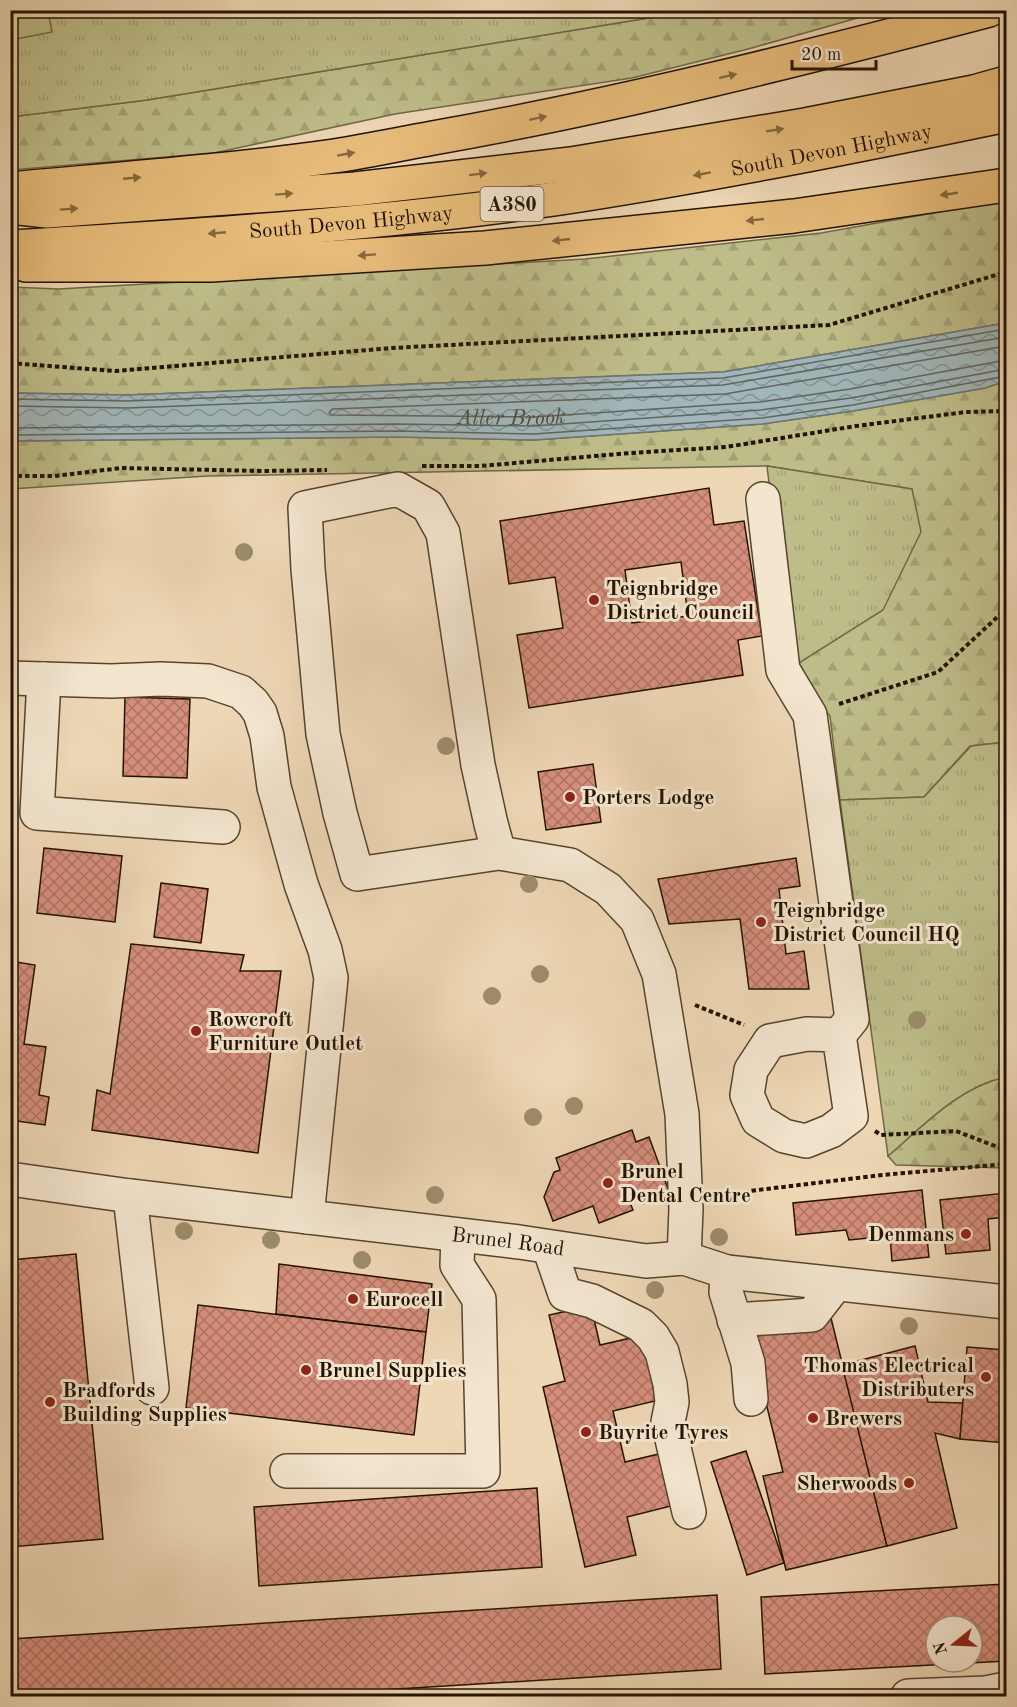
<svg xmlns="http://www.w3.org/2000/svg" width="1017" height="1707" font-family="'Old Standard TT',serif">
<defs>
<pattern id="forest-firs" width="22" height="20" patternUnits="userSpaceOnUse" patternTransform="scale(1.5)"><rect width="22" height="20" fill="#bebd8a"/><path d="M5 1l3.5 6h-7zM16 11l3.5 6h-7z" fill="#a3a275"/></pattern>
<pattern id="park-tufts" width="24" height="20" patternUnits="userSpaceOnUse" patternTransform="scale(1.5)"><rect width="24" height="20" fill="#bebd8a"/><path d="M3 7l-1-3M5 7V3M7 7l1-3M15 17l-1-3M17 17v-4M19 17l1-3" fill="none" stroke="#a3a275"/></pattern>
<pattern id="water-waves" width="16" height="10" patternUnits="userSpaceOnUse" patternTransform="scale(1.5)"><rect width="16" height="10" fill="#a0b6ba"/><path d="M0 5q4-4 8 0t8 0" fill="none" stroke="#829395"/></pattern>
<pattern id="building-cross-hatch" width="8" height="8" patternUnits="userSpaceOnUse" patternTransform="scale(1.5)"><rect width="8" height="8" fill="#d68e7c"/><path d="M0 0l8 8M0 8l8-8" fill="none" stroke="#ad7363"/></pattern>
</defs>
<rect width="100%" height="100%" fill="#eed7b5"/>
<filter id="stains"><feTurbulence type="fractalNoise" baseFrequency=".00333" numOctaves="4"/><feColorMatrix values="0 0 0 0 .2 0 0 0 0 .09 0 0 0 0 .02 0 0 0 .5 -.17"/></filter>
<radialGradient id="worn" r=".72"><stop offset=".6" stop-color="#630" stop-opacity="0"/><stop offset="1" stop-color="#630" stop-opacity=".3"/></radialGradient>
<g fill="url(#forest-firs)" stroke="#706845" stroke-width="1.5">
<polygon points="691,11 882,11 752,48 632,78 395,114 214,153 11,170 10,117 147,100"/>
<polygon points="1006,200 1006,323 723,372 128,395 11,393 11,287 58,289 585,259 821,233"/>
<polygon points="1006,381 1006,742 970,746 924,797 840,800 830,716 791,668 912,489 767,466 207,476 11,489 11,441 397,437 534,440 762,424 853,411 985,388"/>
<path d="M1006,1077V1168L896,1165L888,1156C923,1126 960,1086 1006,1077Z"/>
</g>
<g fill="url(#park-tufts)" stroke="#706845" stroke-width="1.5">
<polygon points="10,11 691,11 147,100 11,117"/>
<polygon points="767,466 912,489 921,532 883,610 791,668"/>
<path d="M1006,742V1077C960,1086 923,1126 888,1156L840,800L924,797L971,746Z"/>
</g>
<polygon fill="#bebd8a" stroke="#706845" stroke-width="1.5" points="11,10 48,11 52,32 11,40"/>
<polygon fill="url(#water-waves)" stroke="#6e7570" stroke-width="1.5" points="1006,323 1006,381 985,388 853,411 762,424 534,440 397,437 11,441 11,393 128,395 723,372"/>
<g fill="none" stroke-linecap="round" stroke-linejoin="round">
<g stroke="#62645d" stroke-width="1.5">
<path id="s1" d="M1006,346L725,394L332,409L329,413L332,415L534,417L760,402L850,389L1006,360"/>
<polyline points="10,399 128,401 723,378 1006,329"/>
<polyline points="10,406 128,408 723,385 1006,337"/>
<polyline points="10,428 397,424 534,426 761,410 851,398 1006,369"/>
<polyline points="10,435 397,431 534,434 762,418 853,405 1006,376"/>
</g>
</g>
<g fill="url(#building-cross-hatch)" stroke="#231300" stroke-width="1.5" fill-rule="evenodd">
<path d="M709,488L714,525L744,521L762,636L738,640L743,675L529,708L517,635L563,628L555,577L509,584L500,521ZM681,562L688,616L632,623L625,570Z"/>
<polygon points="125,697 190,699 187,778 123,776"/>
<polygon points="593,764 601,822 546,830 538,772"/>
<polygon points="44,848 122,856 115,922 37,913"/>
<polygon points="796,858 800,886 779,889 786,954 804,951 809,989 749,989 740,919 669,924 658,879"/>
<polygon points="161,883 208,889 201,943 154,937"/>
<polygon points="131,944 244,955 240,971 281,971 258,1153 92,1130 97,1090 110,1094"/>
<polygon points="10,961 35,965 24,1044 46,1047 39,1095 49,1097 45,1125 10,1120"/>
<polygon points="632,1130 636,1142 649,1137 670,1194 643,1204 640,1195 629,1200 633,1210 599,1223 593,1206 553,1221 544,1197 554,1172 560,1170 556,1158"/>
<polygon points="922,1190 929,1257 892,1261 890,1236 849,1240 846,1230 796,1235 793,1203"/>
<polygon points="1006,1193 1006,1217 988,1219 990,1250 946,1254 940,1200"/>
<polygon points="76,1254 103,1539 10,1547 10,1260"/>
<polygon points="279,1264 432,1284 426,1332 276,1314"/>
<polygon points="198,1305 426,1332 414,1435 186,1408"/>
<polygon points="591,1306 600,1345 644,1335 659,1400 613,1411 625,1462 663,1453 675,1505 627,1517 636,1555 585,1567 543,1387 565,1381 549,1315"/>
<polygon points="831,1318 887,1546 786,1570 763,1476 783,1472 750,1338"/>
<polygon points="915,1346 928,1402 963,1403 960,1439 935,1433 957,1528 887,1546 842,1365"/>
<polygon points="967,1347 1006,1350 1006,1443 960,1439"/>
<polygon points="746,1451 784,1563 747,1575 711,1462"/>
<polygon points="537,1488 542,1567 259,1586 254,1507"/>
<path d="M1006,1584V1661L765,1674L761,1597ZM936,1626H972V1662H936Z"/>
<polygon points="717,1595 721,1669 284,1696 10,1696 10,1639"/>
</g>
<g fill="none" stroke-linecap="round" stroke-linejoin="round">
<defs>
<g id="minor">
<polyline points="763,499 783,670 810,715 852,1019 839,1035"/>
<polyline points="10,678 111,681 161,679 208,681 241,692 253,703 260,713 267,736 274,787 301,884 325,950 331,978 307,1217"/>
<polyline points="44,679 37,813 223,827"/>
<polyline points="499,853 491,824 478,765 443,533 428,506 398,489 305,508 308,569 323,734 340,813 357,874 499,853 570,865 608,889 637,920 659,974 682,1114 686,1209 684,1258"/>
<polygon points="807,1034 839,1035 851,1116 831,1131 806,1141 784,1136 758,1120 747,1095 751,1070 770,1041"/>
<path id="s2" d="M10,1179L130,1196L519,1242L646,1261L684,1258L727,1272L1006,1302"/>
<polyline points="130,1196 152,1388"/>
<polyline points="549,1247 565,1294 592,1301 641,1325 653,1337 662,1352 670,1384 672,1402 668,1422 689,1512"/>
<polyline points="727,1272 726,1292 748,1363 751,1399"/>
<polyline points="734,1320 812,1315 836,1284"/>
<polyline points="287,1471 483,1471 479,1299 457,1265 458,1236"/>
<polyline points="908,1696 986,1693 1006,1689"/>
</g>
<g id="highway">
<path d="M10,189C119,179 227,171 334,156C367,151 400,144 433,138C620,105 805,58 989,10"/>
<polyline points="10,207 47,211 355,189 571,164 805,125 974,92 1006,83"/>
<path id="s3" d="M10,247C192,236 374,225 554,199C706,176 856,146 1006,115"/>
<polyline points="26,265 211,265 485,248 794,216 1006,185"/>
</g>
</defs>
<use href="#minor" stroke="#56442d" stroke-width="36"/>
<use href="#highway" stroke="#231300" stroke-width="36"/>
<g stroke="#231300" stroke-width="4" stroke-dasharray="4.5 3" stroke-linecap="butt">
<polyline points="10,363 115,371 392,348 829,325 1006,272"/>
<polyline points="422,466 480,466 630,453 726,447 856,426 966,412 1006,411"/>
<polyline points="10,476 55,476 121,468 263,471 327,470"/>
<polyline points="839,704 938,672 1006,609"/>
<polyline points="695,1005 744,1025"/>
<polyline points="875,1131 881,1135 956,1131 1000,1148 1006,1157"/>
<polyline points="715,1198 725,1194 882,1175 1006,1164"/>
</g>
<use href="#minor" stroke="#f4e5cf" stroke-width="33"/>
<use href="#highway" stroke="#e7bc7a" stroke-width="33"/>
</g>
<g fill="#9c8c6c">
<circle cx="244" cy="552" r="9"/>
<circle cx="446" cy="746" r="9"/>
<circle cx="529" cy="884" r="9"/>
<circle cx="540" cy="974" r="9"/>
<circle cx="492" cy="996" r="9"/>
<circle cx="917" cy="1020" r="9"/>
<circle cx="574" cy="1106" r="9"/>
<circle cx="533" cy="1117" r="9"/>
<circle cx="435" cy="1195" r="9"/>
<circle cx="184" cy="1231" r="9"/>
<circle cx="719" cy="1237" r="9"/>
<circle cx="271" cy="1240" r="9"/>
<circle cx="362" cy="1260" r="9"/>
<circle cx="655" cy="1290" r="9"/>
<circle cx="909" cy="1326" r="9"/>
</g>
<defs><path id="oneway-solid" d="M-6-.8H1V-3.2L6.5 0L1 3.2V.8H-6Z" transform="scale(1.5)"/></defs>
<g fill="#85683d">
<use href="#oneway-solid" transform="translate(728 76) rotate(-13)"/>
<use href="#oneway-solid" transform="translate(538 118) rotate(-12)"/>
<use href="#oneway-solid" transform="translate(775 130) rotate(-9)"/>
<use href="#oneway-solid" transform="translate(346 154) rotate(-10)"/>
<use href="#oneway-solid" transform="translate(478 174) rotate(-7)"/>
<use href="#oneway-solid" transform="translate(702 174) rotate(170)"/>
<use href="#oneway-solid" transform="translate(132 178) rotate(-5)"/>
<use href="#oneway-solid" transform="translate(284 194) rotate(-4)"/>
<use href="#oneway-solid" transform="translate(949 194) rotate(172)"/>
<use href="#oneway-solid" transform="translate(69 209) rotate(-4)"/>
<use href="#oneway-solid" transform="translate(755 220) rotate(174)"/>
<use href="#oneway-solid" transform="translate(217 233) rotate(175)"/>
<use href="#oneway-solid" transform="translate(561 240) rotate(174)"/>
<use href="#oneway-solid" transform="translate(367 255) rotate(176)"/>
</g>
<g fill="#8f2418" stroke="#f4e5cf" stroke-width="2">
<circle cx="594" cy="600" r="6"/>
<circle cx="570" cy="797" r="6"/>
<circle cx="761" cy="922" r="6"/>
<circle cx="196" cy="1031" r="6"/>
<circle cx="608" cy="1183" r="6"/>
<circle cx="966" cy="1234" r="6"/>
<circle cx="353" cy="1299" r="6"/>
<circle cx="306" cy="1370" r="6"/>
<circle cx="986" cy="1377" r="6"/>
<circle cx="50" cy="1402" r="6"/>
<circle cx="813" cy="1418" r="6"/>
<circle cx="586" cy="1432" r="6"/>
<circle cx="909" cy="1483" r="6"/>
</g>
<g text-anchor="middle" stroke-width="6" stroke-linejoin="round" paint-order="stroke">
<rect fill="#f4e5cf" stroke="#62523e" stroke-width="1.5" x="480.5" y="187" width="63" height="34" rx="4.5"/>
<g font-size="20" font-weight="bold" fill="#231300">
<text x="512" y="211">A380</text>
</g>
<g font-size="21" fill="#231300" stroke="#f4e5cf">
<text dy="7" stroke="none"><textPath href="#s3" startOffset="828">South Devon Highway</textPath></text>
<text dy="7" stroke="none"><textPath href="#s3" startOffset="342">South Devon Highway</textPath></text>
<text dy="7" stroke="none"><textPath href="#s2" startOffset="502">Brunel Road</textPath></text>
</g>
<g font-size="21" font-weight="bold" fill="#231300" stroke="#f4e5cf" text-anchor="start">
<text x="606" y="595">Teignbridge<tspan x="606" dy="24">District Council</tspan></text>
<text x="582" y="804">Porters Lodge</text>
<text x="773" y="917">Teignbridge<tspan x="773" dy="24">District Council HQ</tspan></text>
<text x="208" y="1026">Rowcroft<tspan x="208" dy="24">Furniture Outlet</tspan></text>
<text x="620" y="1178">Brunel<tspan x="620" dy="24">Dental Centre</tspan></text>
<text x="954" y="1241" text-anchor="end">Denmans</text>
<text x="365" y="1306">Eurocell</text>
<text x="974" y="1372" text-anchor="end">Thomas Electrical<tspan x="974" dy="24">Distributers</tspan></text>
<text x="318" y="1377">Brunel Supplies</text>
<text x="62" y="1397">Bradfords<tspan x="62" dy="24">Building Supplies</tspan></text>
<text x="825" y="1425">Brewers</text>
<text x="598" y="1439">Buyrite Tyres</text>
<text x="897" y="1490" text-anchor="end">Sherwoods</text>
</g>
<g font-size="22" font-style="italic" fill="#4f4c41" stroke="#f4e5cf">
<text dy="8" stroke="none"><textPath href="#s1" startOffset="866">Aller Brook</textPath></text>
</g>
</g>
<rect width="1017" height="1707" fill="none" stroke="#eed7b5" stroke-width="36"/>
<rect x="12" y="12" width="993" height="1683" fill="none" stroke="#231300" stroke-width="3"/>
<rect x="18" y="18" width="981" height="1671" fill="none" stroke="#231300" stroke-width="1.5"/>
<g transform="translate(954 1644) rotate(252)"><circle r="28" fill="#f4e5cf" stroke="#a0917c" stroke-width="1.5"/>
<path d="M0-4.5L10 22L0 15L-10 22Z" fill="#8f2418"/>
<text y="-9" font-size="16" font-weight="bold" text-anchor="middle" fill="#231300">N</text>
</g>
<path d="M792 60v9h84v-9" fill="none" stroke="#231300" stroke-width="3"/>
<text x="801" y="60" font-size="18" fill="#231300" stroke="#f4e5cf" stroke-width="4.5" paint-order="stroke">20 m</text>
<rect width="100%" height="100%" filter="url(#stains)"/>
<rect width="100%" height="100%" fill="url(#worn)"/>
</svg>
